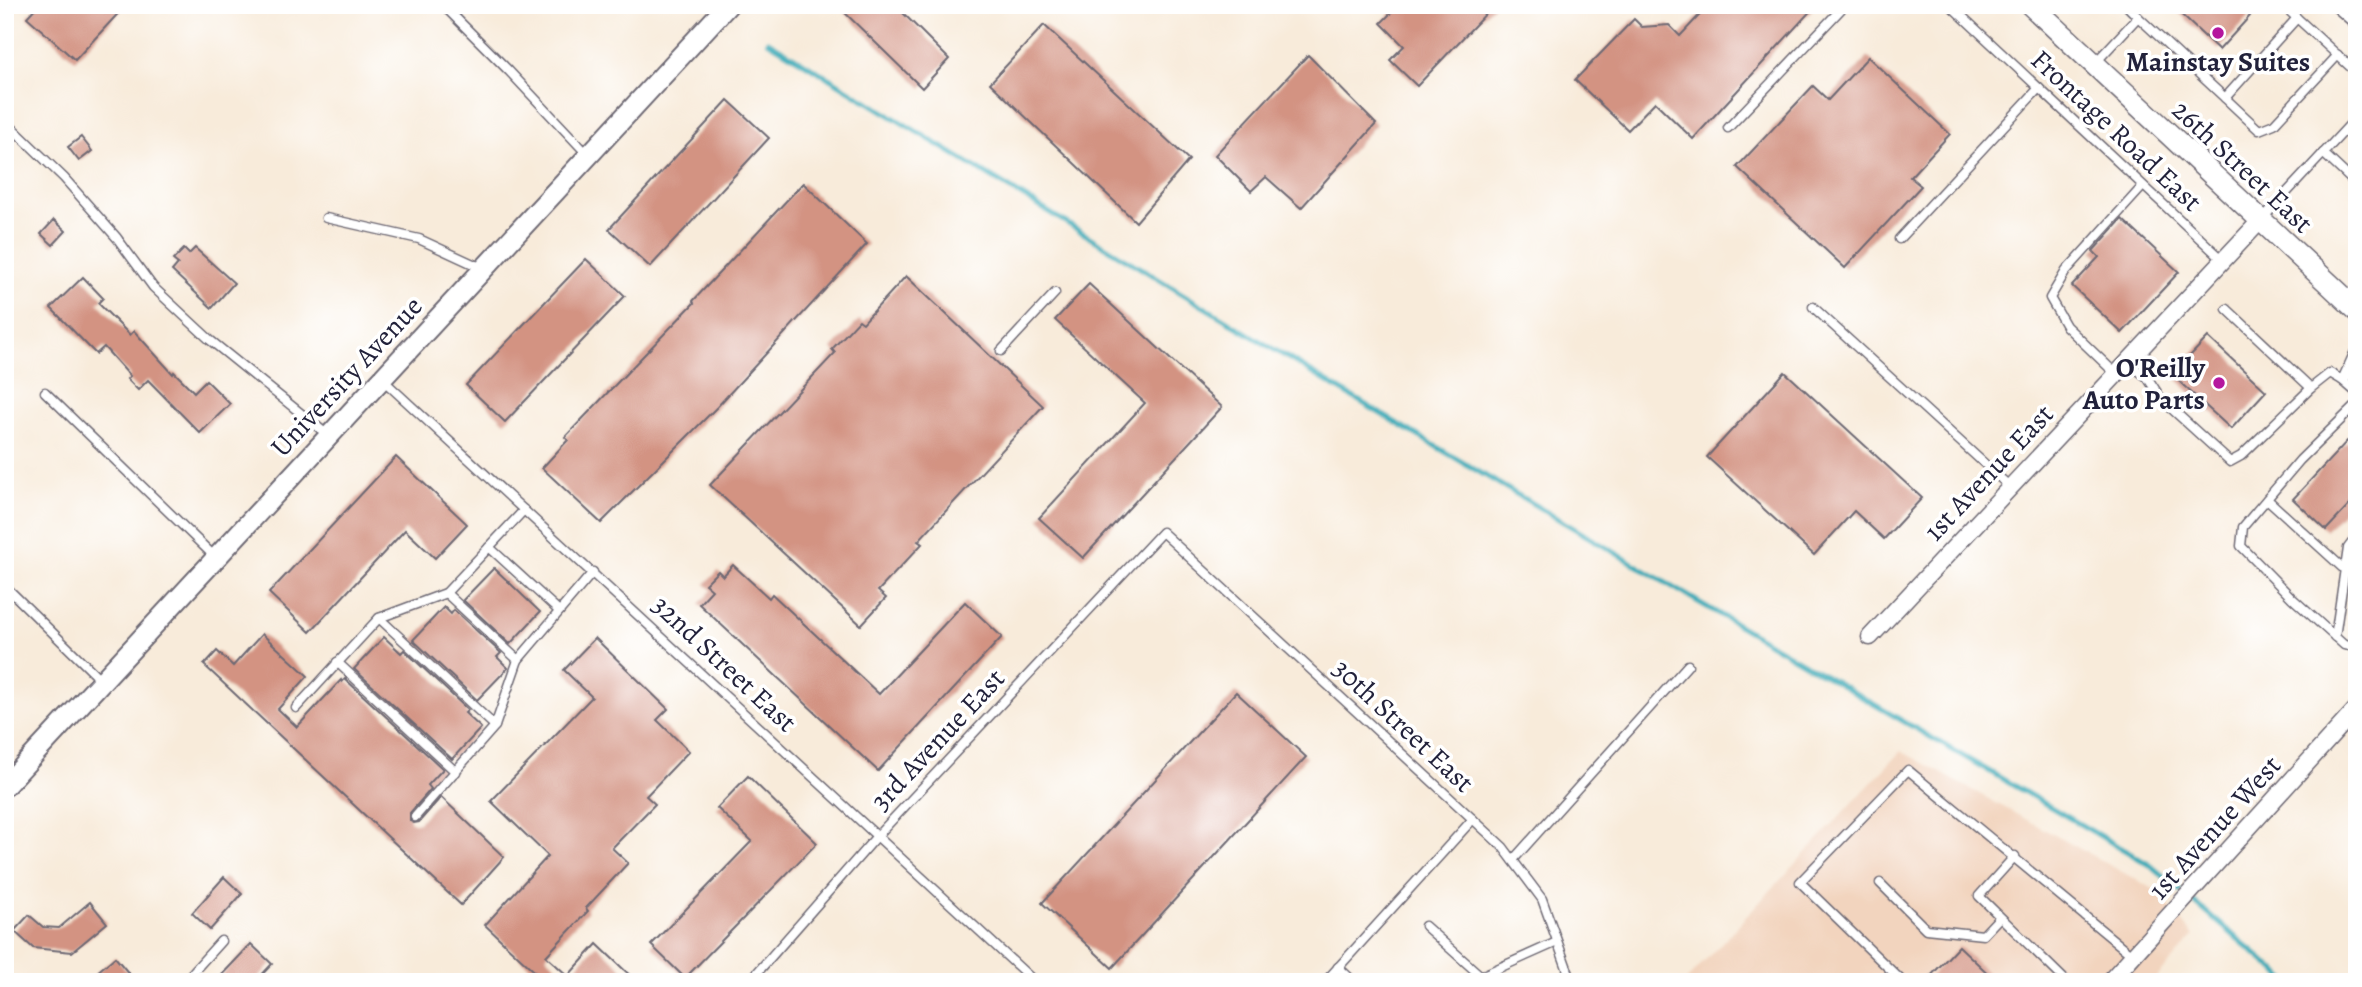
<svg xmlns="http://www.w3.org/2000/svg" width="2362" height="987" font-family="Alegreya,serif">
<rect width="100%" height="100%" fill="#fff"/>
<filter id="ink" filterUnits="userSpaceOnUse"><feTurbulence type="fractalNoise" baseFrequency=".0143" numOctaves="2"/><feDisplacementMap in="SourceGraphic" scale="14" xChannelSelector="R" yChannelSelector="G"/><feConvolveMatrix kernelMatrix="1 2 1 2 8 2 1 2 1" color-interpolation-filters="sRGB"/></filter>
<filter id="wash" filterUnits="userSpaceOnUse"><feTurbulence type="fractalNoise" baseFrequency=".00686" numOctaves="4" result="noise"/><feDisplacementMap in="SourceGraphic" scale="28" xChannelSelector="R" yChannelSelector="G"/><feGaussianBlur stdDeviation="1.57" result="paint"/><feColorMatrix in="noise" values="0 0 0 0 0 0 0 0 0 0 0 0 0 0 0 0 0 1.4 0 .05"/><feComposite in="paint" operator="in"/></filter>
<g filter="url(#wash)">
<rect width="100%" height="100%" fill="#f8ebda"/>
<polygon fill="#f2d4be" points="1901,751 2157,891 2194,936 2153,982 1685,982"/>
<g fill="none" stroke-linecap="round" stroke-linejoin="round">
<g stroke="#3aaab7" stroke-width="5">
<polyline points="768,41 1329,383 1683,593 2150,865 2181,891"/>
<polyline points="2193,901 2289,982"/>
</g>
</g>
<g id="blocks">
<g fill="#d39382">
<polygon points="38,5 126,5 75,60 27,17"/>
<polygon points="837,5 895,5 949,59 922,88"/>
<polygon points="1399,5 1494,5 1417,86 1390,60 1404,46 1381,23"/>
<polygon points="1709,5 1816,5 1693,139 1655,102 1628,130 1575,80 1634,19 1642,27 1669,25 1680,36"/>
<polygon points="2171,5 2238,5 2250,16 2219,50"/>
<polygon points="1044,25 1189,160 1136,222 990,83"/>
<polygon points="1308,55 1376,124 1301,208 1266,177 1251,191 1215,155"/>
<polygon points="1868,57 1950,134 1910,177 1921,186 1845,268 1737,167 1813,86 1828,100"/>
<polygon points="728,100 769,138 650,267 609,229"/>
<polygon points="81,137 92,151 79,161 68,147"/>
<polygon points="803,183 867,244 717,407 601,523 542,468 568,440 565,437 694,303 693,301"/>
<polygon points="2122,219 2179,272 2122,333 2072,286 2099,257 2093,251"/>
<polygon points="54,220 66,231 53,245 41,234"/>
<polygon points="195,248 234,283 212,308 172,271 178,264 173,260 184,249 189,254"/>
<polygon points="586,259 625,296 505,422 466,385"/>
<polygon points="906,276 1043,406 918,541 922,544 878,591 886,598 861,625 710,485 835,353 832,349 859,320 863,323"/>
<polygon points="83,277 103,298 98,303 130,335 134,331 173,374 174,372 194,392 206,380 230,404 200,433 148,380 138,390 127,379 130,376 104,347 96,354 51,308"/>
<polygon points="1089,284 1222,407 1083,558 1039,518 1145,403 1055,320"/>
<polygon points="2208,337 2266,391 2231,429 2172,375"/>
<polygon points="1785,372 1922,498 1884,539 1854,511 1814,555 1707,457"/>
<polygon points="2347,441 2357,449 2357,497 2326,530 2293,499"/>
<polygon points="396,457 467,524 435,558 405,530 310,632 269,593"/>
<polygon points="733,565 769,598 772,594 879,694 965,602 1002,637 878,771 699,604 712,590 705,584 718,571 723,576"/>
<polygon points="494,568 540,612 510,644 463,600"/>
<polygon points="444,607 451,614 454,610 501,653 497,657 508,668 477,700 413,640"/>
<polygon points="262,634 308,676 278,709 297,727 341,680 342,682 345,679 443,769 428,785 431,789 410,813 410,821 414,823 419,822 441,797 504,857 461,905 204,665 217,651 233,666"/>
<polygon points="384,637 401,653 404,650 468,710 465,713 481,728 452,759 354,669"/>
<polygon points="595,638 668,709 657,720 689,751 646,796 655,804 612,848 628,863 586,908 588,911 546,956 568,976 597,944 637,982 546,982 485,925 548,856 491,801 592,697 564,670"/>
<polygon points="1236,692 1306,757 1112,968 1042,903"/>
<polygon points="748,776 817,843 685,978 651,945 752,841 717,808"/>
<polygon points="224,877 242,894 210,930 192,913"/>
<polygon points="90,902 107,923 72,952 33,948 14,931 29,915 43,927 59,928"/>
<polygon points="251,944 272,964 255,982 215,982"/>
<polygon points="1959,946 1997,982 1925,982"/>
<polygon points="115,957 136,982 104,982 96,973"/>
</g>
</g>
</g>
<g filter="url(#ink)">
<use href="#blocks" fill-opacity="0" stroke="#6d6873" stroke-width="2"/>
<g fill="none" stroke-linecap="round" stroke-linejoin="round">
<defs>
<g id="service">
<polyline points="443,5 509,71 589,156"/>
<polyline points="1950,5 2223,260"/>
<polyline points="2283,5 2297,18"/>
<polyline points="2333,5 2357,26"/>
<polyline points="2138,17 2225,98 2297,18 2357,73"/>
<polyline points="2096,62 2138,17 2126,5"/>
<polyline points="2225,98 2259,130 2274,124 2338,55"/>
<polyline points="5,121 64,178 117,238 153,287 210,340 329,436"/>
<polyline points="1728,128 1845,5"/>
<polyline points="2323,153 2357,185"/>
<polyline points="326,218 419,239 484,269"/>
<polyline points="2263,218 2357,117"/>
<polyline points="1899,239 2039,88"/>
<polyline points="1813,307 2010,487"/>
<polyline points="2227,309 2311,388"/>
<polyline points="1001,351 1055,293"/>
<polyline points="2128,363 2147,377 2162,400 2230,462 2241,456 2311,388 2330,373 2342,380 2357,347"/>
<polyline points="2357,372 2342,380 2357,393"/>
<polyline points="2116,374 2066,326 2050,298 2066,271 2143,186"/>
<polyline points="382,379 1035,982"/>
<polyline points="45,392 216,558"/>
<polyline points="2357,404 2300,460 2243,527 2241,546 2292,598 2344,645 2357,647"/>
<polyline points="2267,499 2345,570"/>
<polyline points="489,547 559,611"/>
<polyline points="5,586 102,681"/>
<polyline points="446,593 518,660"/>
<polyline points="379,618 495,726"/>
<polyline points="2335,637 2348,548 2357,536"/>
<polyline points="337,662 456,772"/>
<polyline points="296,708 379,618 446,593 524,510"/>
<polyline points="415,817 495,726 518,660 593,572"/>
<polyline points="2015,856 1979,896 2067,982"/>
<polyline points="1513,860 1688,665"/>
<polyline points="1880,883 1926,929 1983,935 1999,918"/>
<polyline points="1425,926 1481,976"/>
<polyline points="1338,967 1354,982"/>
<polyline points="184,982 221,941"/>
<polyline points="749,982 878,835 1162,532 1503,847 1542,899 1572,982"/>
<polyline points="1325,982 1473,819"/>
<polyline points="1486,982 1481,976 1557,942"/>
<polyline points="1903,982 1800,882 1908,770 2133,956"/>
</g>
<g id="minor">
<polyline points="1870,637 2261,220"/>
<polyline points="2109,982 2357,708"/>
</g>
<polyline id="tertiary" points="5,786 728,5"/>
<polyline id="secondary" points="2031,5 2357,310"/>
</defs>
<use href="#service" stroke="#6d6873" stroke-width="11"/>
<use href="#minor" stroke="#6d6873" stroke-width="19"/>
<use href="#tertiary" stroke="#6d6873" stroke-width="23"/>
<use href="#secondary" stroke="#6d6873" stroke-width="24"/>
<use href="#service" stroke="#fff" stroke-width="8"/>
<use href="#minor" stroke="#fff" stroke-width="16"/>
<use href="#tertiary" stroke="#fff" stroke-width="19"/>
<use href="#secondary" stroke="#fff" stroke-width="21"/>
</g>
</g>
<g fill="#b5179e" stroke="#fff" stroke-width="2.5">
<circle cx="2218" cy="33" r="7"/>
<circle cx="2219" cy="383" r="7"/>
</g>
<g text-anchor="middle" stroke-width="7" stroke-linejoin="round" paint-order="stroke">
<g font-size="28" font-weight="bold" fill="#22223b" stroke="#fff">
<text x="2218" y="71">Mainstay Suites</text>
<text x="2205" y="377" text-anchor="end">O'Reilly<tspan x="2205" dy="32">Auto Parts</tspan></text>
</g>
<g font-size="28" fill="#22223b" stroke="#fff">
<text transform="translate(2117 130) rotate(43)" y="10">Frontage Road East</text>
<text transform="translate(2243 166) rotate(43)" y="10">26th Street East</text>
<text transform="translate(346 376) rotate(-47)" y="10">University Avenue</text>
<text transform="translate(1988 472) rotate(-47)" y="10">1st Avenue East</text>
<text transform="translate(725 663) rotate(43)" y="10">32nd Street East</text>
<text transform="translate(1404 725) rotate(43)" y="10">30th Street East</text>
<text transform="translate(937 739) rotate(-47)" y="10">3rd Avenue East</text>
<text transform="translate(2214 827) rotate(-48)" y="10">1st Avenue West</text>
</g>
</g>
<rect width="2362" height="987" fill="none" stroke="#fff" stroke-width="28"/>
</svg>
